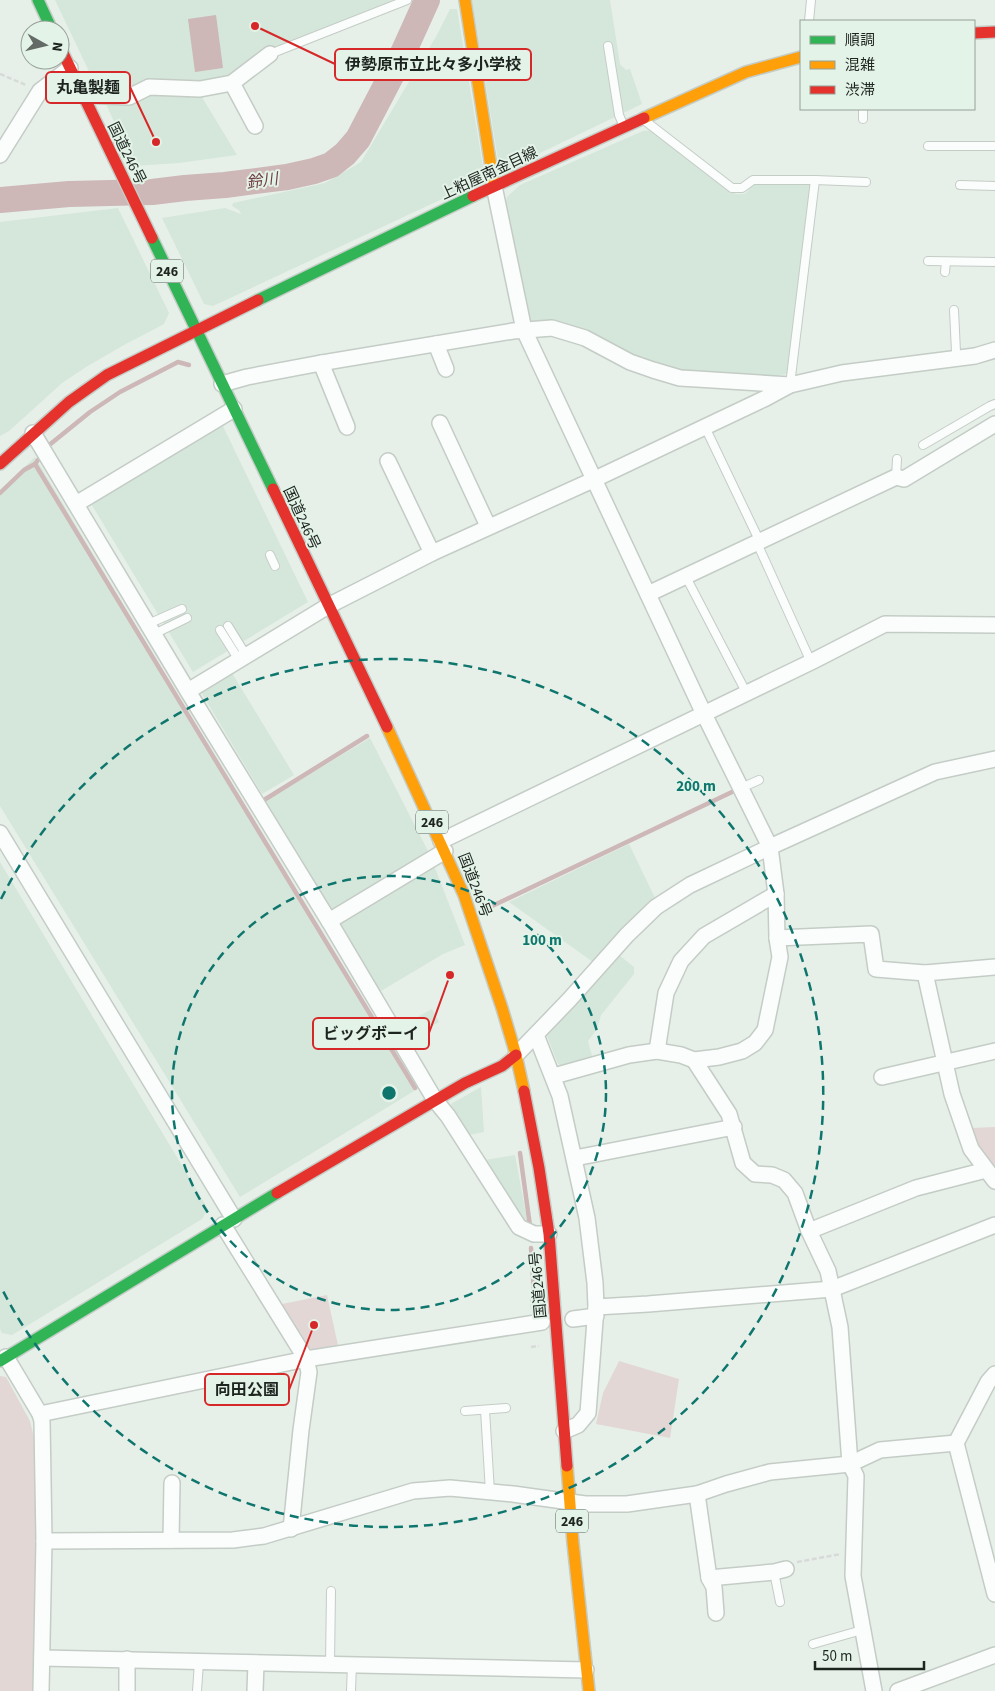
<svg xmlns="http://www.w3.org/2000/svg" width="995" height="1691" font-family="'Source Sans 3','Noto Sans JP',sans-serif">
<rect width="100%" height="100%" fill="#e6f0e9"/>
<g fill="#d5e6da">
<polygon points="55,0 399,0 267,51 224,81 127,90 96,86"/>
<polygon points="472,0 610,0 620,64 626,70 630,69 642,104 513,166 511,164 499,166"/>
<polygon points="450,9 457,9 485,179 213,306 204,304 162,218 225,208 241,214 239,210 232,206 233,203 325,183 361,162 437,35"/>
<polygon points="150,94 200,94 237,155 179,163 134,166 106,104"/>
<polygon points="652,130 736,194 745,194 753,185 761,182 812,185 788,374 766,377 711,375 665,369 650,364 585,331 527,322 505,205 507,197 520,185 643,131"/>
<polygon points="118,208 169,313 164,324 124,345 86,367 62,383 9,431 0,436 0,222"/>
<polygon points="221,422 308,602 193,672 90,502"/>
<polygon points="35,457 414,1091 240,1197 0,806 0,490"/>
<polygon points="232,673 294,775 262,794 201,692"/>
<polygon points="370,738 429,853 333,909 327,907 265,801"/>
<polygon points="629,844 655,898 628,927 616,936 593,962 509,902"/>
<polygon points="0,862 208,1209 202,1219 12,1335 2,1333 0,1329"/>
<polygon points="433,863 465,945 443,954 381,991 378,990 339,927 342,919"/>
<polygon points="619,955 634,967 634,974 601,1015 597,1029 588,1041 593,1060 565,1067 558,1064 547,1036"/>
<polygon points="432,1009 439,1022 408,1039 401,1026"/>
<polygon points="481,1087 484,1132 469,1135 451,1104"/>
<polygon points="515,1155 528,1225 515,1215 485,1160"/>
</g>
<g fill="#e2d7d5">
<polygon points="995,1127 995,1173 977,1145 971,1128"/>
<polygon points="327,1295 339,1350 318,1352 306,1347 282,1304"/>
<polygon points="619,1361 679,1379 670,1438 596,1424 603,1393"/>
<polygon points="0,1376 6,1377 30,1421 37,1450 38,1691 0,1691"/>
</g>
<polygon fill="#cdb7b7" points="216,15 223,68 195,72 188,19"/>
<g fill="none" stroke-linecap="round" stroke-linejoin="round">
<g stroke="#cdb7b7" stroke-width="4.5">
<polyline points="48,446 90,412 120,392 178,362 189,365"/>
<polyline points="35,464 415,1088"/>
<polyline points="0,493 24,470 35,464 38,460"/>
<polyline points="264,800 367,736"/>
<polyline points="490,907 732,792"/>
<polyline points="520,1153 530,1226"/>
<polyline points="531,1248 534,1292"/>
</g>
<polyline stroke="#cdb7b7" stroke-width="26" points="0,200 69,194 152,192 185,188 225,185 287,177 314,171 331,165 345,154 358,139 403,53 427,0"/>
<defs>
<g id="lane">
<polyline points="809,21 811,0"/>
<polyline points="608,46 619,115 624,127"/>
<polyline points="270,54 407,0"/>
<polyline points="863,119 863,109"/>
<polyline points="644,120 732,188 742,188 753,180 815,180 790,385"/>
<polyline points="928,146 995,146"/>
<polyline points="815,180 866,182"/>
<polyline points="960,185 995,186"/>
<polyline points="928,261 995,262"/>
<polyline points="945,272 946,262"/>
<polyline points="954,310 956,352 954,358"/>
<polyline points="705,427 760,542"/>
<polyline points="923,445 990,406 995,404"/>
<polyline points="896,477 897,459"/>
<polyline points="757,543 811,662"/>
<polyline points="270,555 275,566"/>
<polyline points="686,577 746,692"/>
<polyline points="148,624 182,609"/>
<polyline points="228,626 246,655"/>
<polyline points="220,630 239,660"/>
<polyline points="154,634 187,618"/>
<polyline points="741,788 759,780"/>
<polyline points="485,1410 490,1492"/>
<polyline points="465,1411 506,1408"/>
<polyline points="774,1572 780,1602"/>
<polyline points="813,1644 862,1630"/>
<polyline points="330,1664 331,1591"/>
<polyline points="197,1691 199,1662"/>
<polyline points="351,1691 352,1664"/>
</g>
<g id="street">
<polyline points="232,83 255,126"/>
<polyline points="83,95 129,97 149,87 200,89 232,83 270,54"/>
<polyline points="0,155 40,91 70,68"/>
<polyline points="494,186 524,330 704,714 770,847 776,894 777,938 780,957 765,1030 755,1043 742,1051 719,1057 694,1060 681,1055 657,1051 629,1055 554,1076"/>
<polyline points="436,344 446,369"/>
<polyline points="321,363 347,427"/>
<polyline points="222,384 247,377 321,363 513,331 552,328 585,338 630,362 653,370 680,378 697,379 790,385 842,373 975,356 995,350"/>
<polyline points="440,423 488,526"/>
<polyline points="33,433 189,693 329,921 435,1100 448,1116 519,1227 534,1234 549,1234"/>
<polyline points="388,461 432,553"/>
<polyline points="76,504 234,409"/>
<polyline points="648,594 896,477 904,479 995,424"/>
<polyline points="188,691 328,606 432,553 593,480 766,398 790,385"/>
<polyline points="0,833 234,1219"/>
<polyline points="441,841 811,662 885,624 995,625"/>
<polyline points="329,921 445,851"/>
<polyline points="777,938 871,934 876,969 925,973 995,967"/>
<polyline points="925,973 952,1094 971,1149 995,1181"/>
<polyline points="536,1035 560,1096 587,1218 595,1283 596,1307 588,1413 578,1425 564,1431"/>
<polyline points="657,1051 666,993 681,961 704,936 776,894"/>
<polyline points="516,1055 569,1000 627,935 656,907 690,885 770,847 935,772 995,759"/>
<polyline points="694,1060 729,1114 743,1163 755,1174 772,1175 784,1180 795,1193 809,1231 828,1271 840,1327 850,1464 856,1476 853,1576 874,1691"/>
<polyline points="882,1077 995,1051"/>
<polyline points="575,1158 734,1127"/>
<polyline points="223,1225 306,1359 309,1372 301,1430 291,1529"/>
<polyline points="809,1231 916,1188 986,1170"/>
<polyline points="596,1307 648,1304 832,1289 995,1225"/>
<polyline points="573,1319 596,1316"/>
<polyline points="6,1357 40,1414 306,1359 542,1322"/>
<polyline points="40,1414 42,1421 44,1541 41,1691"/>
<polyline points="956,1443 995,1594"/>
<polyline points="697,1494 709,1578 714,1587 716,1613"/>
<polyline points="171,1540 172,1483"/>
<polyline points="44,1541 233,1540 264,1536 413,1491 450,1488 513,1494 585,1504 627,1504 697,1494 726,1484 770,1472 850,1464 880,1450 956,1443 988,1382 995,1374"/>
<polyline points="709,1578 774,1572 786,1569"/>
<polyline points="42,1658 586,1670"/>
<polyline points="127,1691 127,1659"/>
<polyline points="255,1691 256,1663"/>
<polyline points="898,1691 995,1655"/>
</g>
<g id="fast">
<polyline points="38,0 52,30"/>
<polyline points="152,238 273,489"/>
<polyline points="258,300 473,196"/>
<polyline points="0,1361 277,1193"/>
</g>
<g id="slow">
<polyline points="465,0 494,186"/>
<polyline points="644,118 746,72 801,57"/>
<polyline points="387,727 464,895 502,1008 516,1055 524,1091"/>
<polyline points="567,1466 573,1543 589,1691"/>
</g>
<g id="jam">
<polyline points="974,33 995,32"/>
<polyline points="60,47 152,238"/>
<polyline points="473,196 644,118"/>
<polyline points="0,464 69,402 107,375 258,300"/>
<polyline points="273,489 387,727"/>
<polyline points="524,1091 539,1168 549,1234 567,1466"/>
<polyline points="277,1193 465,1083 502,1066 516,1055"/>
</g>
</defs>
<use href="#lane" stroke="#c4ccc6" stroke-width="10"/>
<use href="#street" stroke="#c4ccc6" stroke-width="18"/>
<use href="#fast" stroke="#c4ccc6" stroke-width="14"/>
<use href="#slow" stroke="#c4ccc6" stroke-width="14"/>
<use href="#jam" stroke="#c4ccc6" stroke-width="14"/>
<g stroke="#d7dad8" stroke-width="2.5" stroke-dasharray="5 2.5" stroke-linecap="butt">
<polyline points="0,74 26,85"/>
<polyline points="532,1309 531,1298 535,1297"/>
<polyline points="531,1347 539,1346"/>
<polyline points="797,1562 841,1554"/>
</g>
<use href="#lane" stroke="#fbfdfc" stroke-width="8"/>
<use href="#street" stroke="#fbfdfc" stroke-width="15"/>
<use href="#fast" stroke="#30b455" stroke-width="11"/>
<use href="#slow" stroke="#ff9f0a" stroke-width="11"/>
<use href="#jam" stroke="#e5322d" stroke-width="11"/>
</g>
<g fill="none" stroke="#0f766e" stroke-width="2.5" stroke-dasharray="9 6">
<circle cx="389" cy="1093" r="217"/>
<path d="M1 899A434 434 0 1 1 1 1287"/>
</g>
<g text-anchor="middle" stroke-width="4" stroke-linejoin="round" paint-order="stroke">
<g fill="#e3f3e7" stroke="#59625c" stroke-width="1">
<rect x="151" y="259.5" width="32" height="23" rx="4"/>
<rect x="416" y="810.5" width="32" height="23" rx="4"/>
<rect x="556" y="1509.5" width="32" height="23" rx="4"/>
</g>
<g font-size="14" font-weight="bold" fill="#1e2420">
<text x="167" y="276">246</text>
<text x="432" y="827">246</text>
<text x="572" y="1526">246</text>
</g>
<g font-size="15" fill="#1e2420" stroke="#e3f3e7">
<text transform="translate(127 153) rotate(64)" y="5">国道246号</text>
<text transform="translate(489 173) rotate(-25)" y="5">上粕屋南金目線</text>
<text transform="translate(302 518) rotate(65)" y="5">国道246号</text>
<text transform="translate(475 885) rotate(69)" y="5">国道246号</text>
<text transform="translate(538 1285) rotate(-95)" y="5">国道246号</text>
</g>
<g font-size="16" font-style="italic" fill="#713e44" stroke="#e3f3e7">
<text transform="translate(262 180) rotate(-8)" y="6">鈴川</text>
</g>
</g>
<circle cx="389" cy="1093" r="8" fill="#0f766e" stroke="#e3f3e7" stroke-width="2.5"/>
<g font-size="15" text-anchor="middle" font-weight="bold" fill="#0f766e" stroke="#e3f3e7" stroke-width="4" stroke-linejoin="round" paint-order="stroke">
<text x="696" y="791">200 m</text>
<text x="542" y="945">100 m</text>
</g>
<path fill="none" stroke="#d62828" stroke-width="2" d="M255 26L335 64M156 142L130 87M450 975L429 1033M314 1325L289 1390"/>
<g fill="#d62828" stroke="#e3f3e7" stroke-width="2">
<circle cx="255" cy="26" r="5"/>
<circle cx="156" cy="142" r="5"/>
<circle cx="450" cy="975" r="5"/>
<circle cx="314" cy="1325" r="5"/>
</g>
<g fill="#e3f3e7" stroke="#d62828" stroke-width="2">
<rect x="335" y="49" width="196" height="31" rx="5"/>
<rect x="46" y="72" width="84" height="31" rx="5"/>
<rect x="313" y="1018" width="116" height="31" rx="5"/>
<rect x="205" y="1374" width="84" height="31" rx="5"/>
</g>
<g font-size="16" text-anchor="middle" font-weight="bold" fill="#1e2420">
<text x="433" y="70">伊勢原市立比々多小学校</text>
<text x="88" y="93">丸亀製麺</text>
<text x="371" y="1039">ビッグボーイ</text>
<text x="247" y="1395">向田公園</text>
</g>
<rect x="800" y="20" width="175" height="90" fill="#e3f3e7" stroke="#94a097"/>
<rect x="810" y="36" width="25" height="8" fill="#30b455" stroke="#94a097"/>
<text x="845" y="45" font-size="15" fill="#1e2420">順調</text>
<rect x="810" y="61" width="25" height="8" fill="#ff9f0a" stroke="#94a097"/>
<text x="845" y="70" font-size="15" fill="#1e2420">混雑</text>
<rect x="810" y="86" width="25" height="8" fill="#e5322d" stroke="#94a097"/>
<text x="845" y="95" font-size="15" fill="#1e2420">渋滞</text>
<g transform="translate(45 45) rotate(98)"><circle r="24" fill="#e3f3e7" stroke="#94a097"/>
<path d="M0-4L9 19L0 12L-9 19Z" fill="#646b66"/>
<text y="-8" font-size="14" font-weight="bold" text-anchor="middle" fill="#1e2420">N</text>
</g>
<path d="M815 1661v8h109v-8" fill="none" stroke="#1e2420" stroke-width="2.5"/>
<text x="822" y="1661" font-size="15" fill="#1e2420" stroke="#e3f3e7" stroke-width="4" paint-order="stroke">50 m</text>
</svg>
